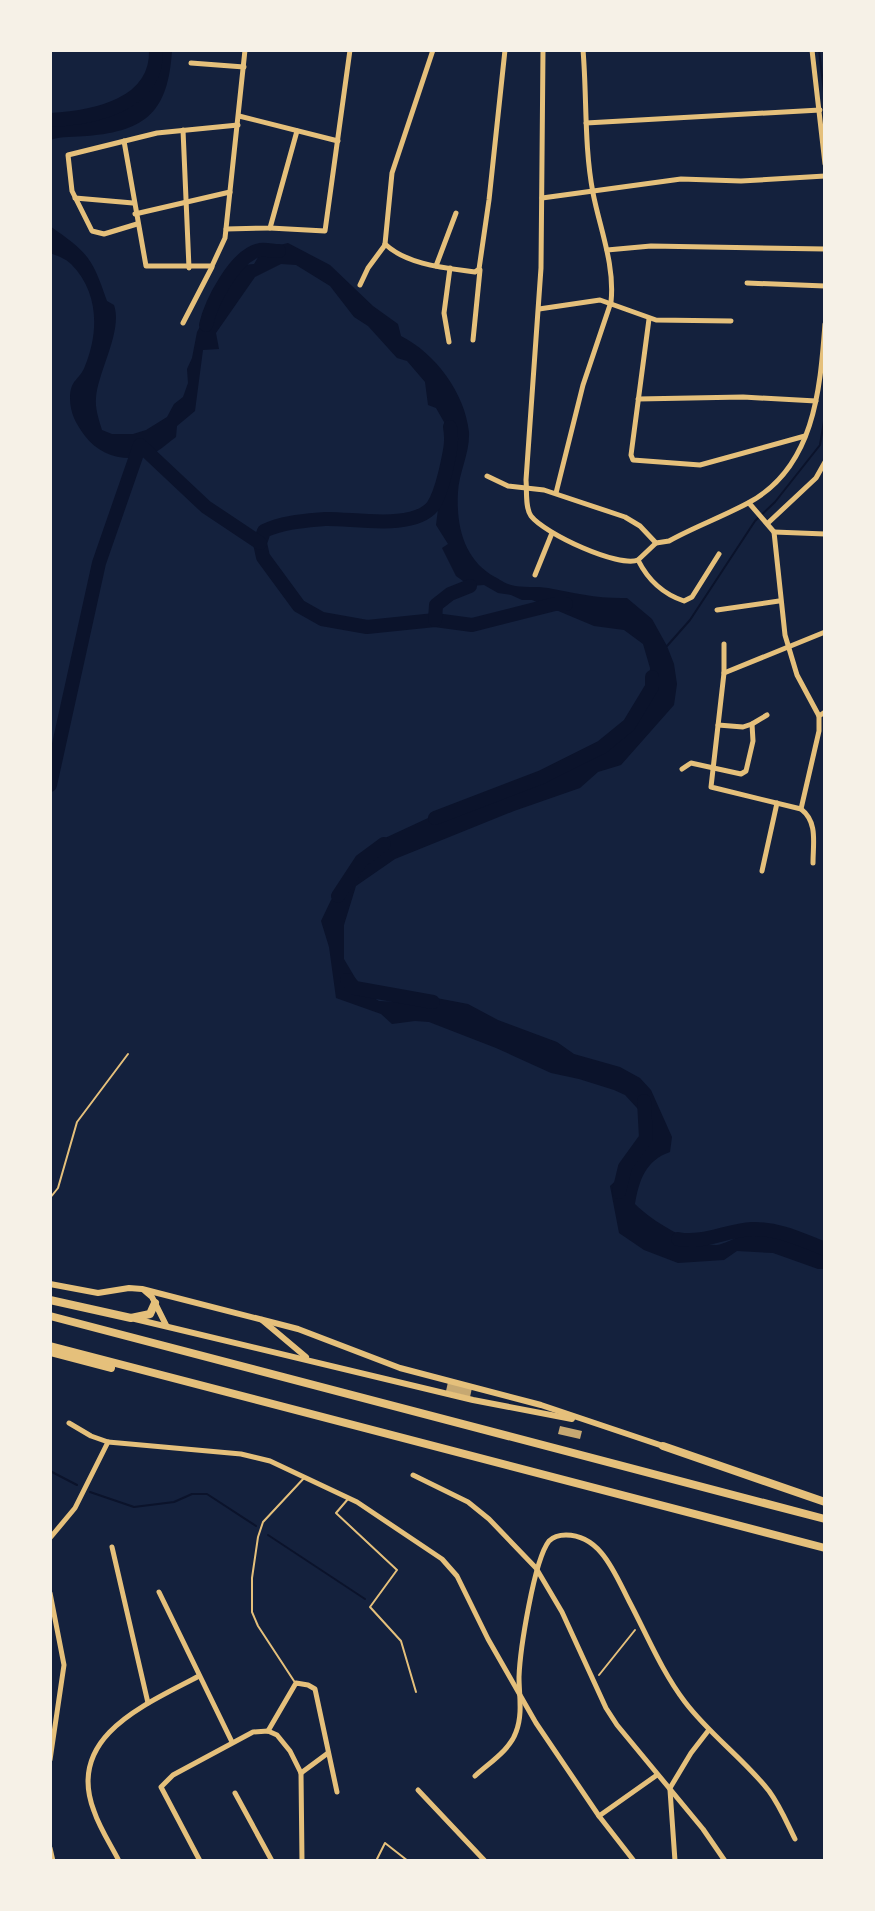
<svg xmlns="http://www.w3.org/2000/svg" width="875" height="1911" font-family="Jost,sans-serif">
<rect width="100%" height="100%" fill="#14213d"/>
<g fill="#0b132b">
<path d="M149,50L172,51C168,110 148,131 87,136C75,137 62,136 50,140V120L101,115L143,92L152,79Z"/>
<path d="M50,226C88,253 92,257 107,301L114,305C123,331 98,371 96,398C95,409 99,420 102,430L112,434H133L146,430L167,417L174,404L183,397L188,383L187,369L192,358L197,332L216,297L219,281L233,266L254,264L263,249L288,243L330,265L373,306L398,324L401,336C435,353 465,393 469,432C470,453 459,472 458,492C456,526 464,560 495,577C499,579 506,584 511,585C522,588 536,586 548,588C574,593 600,599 627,598L652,619L667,646L674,664L677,684L674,705L621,765L598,772L580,788L514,811L395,859L356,886L344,925V959L363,991L379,1001L400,1002L426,996L468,1004L498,1020L557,1042L574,1054L620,1067L640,1078L651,1090L672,1137L670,1152C646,1160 639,1180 635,1204C652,1221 692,1246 717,1245C724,1244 733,1239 740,1236C772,1225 794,1229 820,1252L825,1251V1269H818L773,1253L737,1251L724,1260L678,1263L644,1250L619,1233L610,1186C633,1165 646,1152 648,1120L625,1095L614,1090L579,1079L551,1073L496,1048L429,1022L415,1021L392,1024L381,1014L336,998L329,947L321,921L331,900L385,838L441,812L460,813L492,798L536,786L617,741L633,730L643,714L648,701L650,668L643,644L624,630L594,626L532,600H522L511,595L498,593L484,585L470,586L456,576L442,548L448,544L436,525L440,493L455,457L444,422L436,408L428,405L425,382L407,361L397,358L368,326L354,317L330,286L296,265L281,264L255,277L216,333L219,349L203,350L195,411L177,426L176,437C170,441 163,448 156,452C132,464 101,458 85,436C76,424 70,413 70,398C70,379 80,380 85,366C99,332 99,292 71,264C65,258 57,256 50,253Z"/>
</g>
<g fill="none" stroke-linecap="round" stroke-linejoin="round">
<g stroke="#0b132b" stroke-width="2">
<polyline points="819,50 825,101"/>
<polyline points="667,646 690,620 755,521 775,502 820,445 825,415"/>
<polyline points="50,1471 77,1485"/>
<polyline points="90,1492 134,1507 174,1502 192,1494 207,1494 256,1526"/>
<polyline points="268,1535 365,1599"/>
</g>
<g stroke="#0b132b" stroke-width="14">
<path d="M50,120C94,118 158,105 156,50"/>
<path d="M206,325C211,303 235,255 260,250C266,249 273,251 279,251"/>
<path d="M450,427C453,443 449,455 446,470C443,482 440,496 433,506C413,531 353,518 325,519C303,521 283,522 264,531L260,543L263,557L299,606L322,619L367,627L435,620L472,625L555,604H566"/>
<polyline points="435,620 436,605 450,594 470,586"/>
<polyline points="50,785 99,563 140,445 206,507 260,543"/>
<polyline points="435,818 542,777 602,747 629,725 652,687 652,677"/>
<polyline points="338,896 361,861 384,844"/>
<polyline points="347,980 355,988 433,1002"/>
<polyline points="619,1192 625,1167 646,1138 644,1101"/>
<path d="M678,1239C704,1244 727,1230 752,1229C778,1228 802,1240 825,1249"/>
</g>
</g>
<g fill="#c6a872">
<polygon points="448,1382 472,1388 470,1397 446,1391"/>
<polygon points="560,1426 582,1431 580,1439 558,1434"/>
</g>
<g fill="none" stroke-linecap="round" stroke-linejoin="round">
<polyline stroke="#e5c07b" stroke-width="2" points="599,1675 635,1630"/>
<g stroke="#e5c07b" stroke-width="2">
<polyline points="50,1198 58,1188 77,1122 128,1054"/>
<polyline points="348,1499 336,1513 397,1570 370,1607 401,1641 416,1692"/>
<polyline points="294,1681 258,1626 252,1612 252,1578 258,1537 263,1522 305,1477"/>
<polyline points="376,1861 385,1843 408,1861"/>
</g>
<g stroke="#e5c07b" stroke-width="5">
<path d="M543,50L541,268L526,480C527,490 525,508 531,516C545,534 619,568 638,560"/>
<polyline points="812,50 825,164"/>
<polyline points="191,63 244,67"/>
<polyline points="239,116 338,141"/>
<polyline points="586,123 820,110"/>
<polyline points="183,130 189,268"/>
<polyline points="124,141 146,266 212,266 225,238 245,50"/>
<polyline points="75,198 133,203"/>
<polyline points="542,198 681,179 741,181 825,176"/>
<polyline points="135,214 230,192"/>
<polyline points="137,224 104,234 92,231 72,191 68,155 157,133 238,125"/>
<polyline points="270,228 325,231 350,50"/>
<polyline points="226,229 270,228 297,131"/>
<path d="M385,244C407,265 446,268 475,272L479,269L489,200L505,50"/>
<polyline points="385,244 392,173 433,50"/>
<polyline points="607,250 651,246 825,249"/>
<polyline points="436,266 456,213"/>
<polyline points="747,283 825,286"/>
<polyline points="360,285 368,268 385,245"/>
<polyline points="539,309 600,300 656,320 731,321"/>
<polyline points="649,319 631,455 633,460 700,465 805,436"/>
<polyline points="183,323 212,267"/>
<polyline points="473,340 480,270"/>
<polyline points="449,342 444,313 450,268"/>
<polyline points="638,399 743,397 816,401"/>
<path d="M487,476L508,486L544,490L625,517L640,526L656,543L669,541C694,527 722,517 748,503C814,468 820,391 825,324"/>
<path d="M556,493L583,385L611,302C615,265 600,229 593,193C584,146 587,97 583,50"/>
<polyline points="749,503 774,532 785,635 797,675 819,716"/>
<polyline points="768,523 816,478 825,462"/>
<polyline points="774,532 825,534"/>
<path d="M656,543L638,560C648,580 663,594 684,601L692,597L719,554"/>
<polyline points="535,575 552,533"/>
<polyline points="717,610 779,601"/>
<path d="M724,644V673L711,787L801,809C818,822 813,843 813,863"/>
<polyline points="724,673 825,632"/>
<polyline points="718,725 743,727 752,724"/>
<polyline points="682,769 691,763 741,774 746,771 753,741 752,724 767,715"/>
<polyline points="801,809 819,731 819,716 825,712"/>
<polyline points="762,871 777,803"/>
<polyline points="69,1423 91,1436 108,1442 241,1454 270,1461 357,1502 442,1559 457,1576 488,1639 536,1723 599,1816 634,1861"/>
<polyline points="413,1475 468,1502 489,1519 536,1568 562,1612 606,1708 617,1725 703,1829 725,1861"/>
<polyline points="50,1538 75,1508 108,1442"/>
<polyline points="112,1547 148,1703"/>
<polyline points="159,1592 232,1742"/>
<polyline points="50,1593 64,1665 50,1760"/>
<polyline points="268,1731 296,1683 308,1685 315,1689 337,1792"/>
<polyline points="301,1773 328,1753"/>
<path d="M475,1776C489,1763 510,1750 516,1732C523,1714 519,1695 519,1677C520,1650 534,1560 549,1541C554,1536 559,1535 566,1535C601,1535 615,1574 629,1601C647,1635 662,1672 685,1702C710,1735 744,1759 769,1791C780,1806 787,1823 795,1839"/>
<polyline points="670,1788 691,1753 708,1731"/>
<polyline points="418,1790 485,1861"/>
<polyline points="670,1790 675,1861"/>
<polyline points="235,1793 272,1861"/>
<polyline points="599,1816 657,1775"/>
<polyline points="50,1848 53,1861"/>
<path d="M119,1861C111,1845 100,1829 94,1811C65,1736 147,1704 199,1676"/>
<polyline points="200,1861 161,1787 173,1775 253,1732 268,1731 277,1735 290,1751 301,1773 302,1861"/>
</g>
<g stroke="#e5c07b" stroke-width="6">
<polyline points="50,1284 98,1293 129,1288 142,1289 298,1329 400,1368 541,1405 663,1446"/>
<polyline points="145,1291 152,1297 166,1325"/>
<polyline points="135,1319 473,1400 572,1419"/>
<polyline points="262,1320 306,1357"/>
</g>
<g stroke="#e5c07b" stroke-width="8">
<polyline points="50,1300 131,1318 150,1314 155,1303"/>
<polyline points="50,1316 825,1519"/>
<polyline points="50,1346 825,1548"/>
<polyline points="50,1352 111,1368"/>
<polyline points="663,1446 825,1502"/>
</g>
</g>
<rect width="875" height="1911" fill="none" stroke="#f6f1e7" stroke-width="104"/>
</svg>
